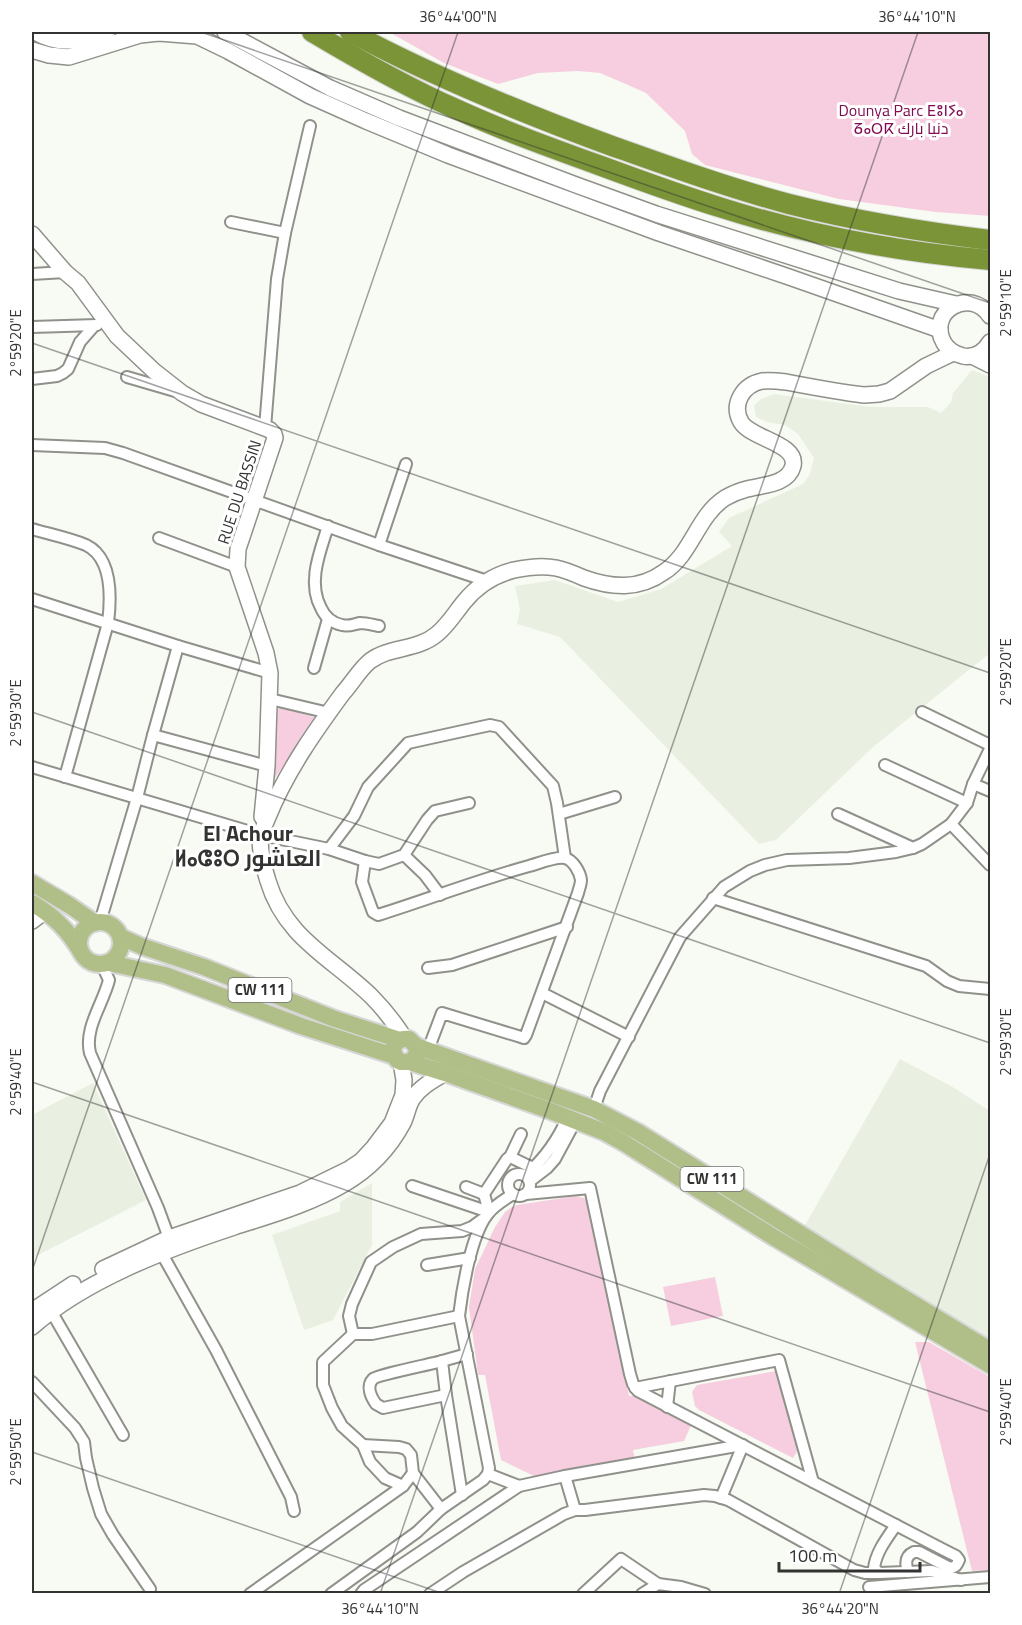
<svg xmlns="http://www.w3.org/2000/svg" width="1022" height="1625" font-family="'Titillium Web',Cairo,'Noto Sans Tifinagh',sans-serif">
<rect width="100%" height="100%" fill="#f8fbf3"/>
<g fill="#eaf0e1">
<polygon points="972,370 990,377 990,653 873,747 776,840 759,844 560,637 517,624 520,610 515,586 555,580 618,602 661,589 732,546 719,532 729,518 803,484 810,474 814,458 798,434 785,425 767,422 756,417 754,405 761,399 774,394 871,407 928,407 941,413 951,402 953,393"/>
<polygon points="900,1059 951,1086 990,1111 990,1339 813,1236 804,1227"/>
<polygon points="93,1083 146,1200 38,1255 32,1260 32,1115"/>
<polygon points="372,1183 372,1245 333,1320 304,1330 272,1235 340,1211 340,1202"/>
</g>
<g fill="#f6cedf">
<polygon points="389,32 990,32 990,216 936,212 839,199 705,165 692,154 685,131 646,93 628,85 600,73 578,71 538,73 498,84 444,63"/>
<polygon points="281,707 316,718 271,784 275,711"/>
<polygon points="576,1196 584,1198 587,1201 629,1396 636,1395 692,1423 684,1441 633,1450 635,1459 536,1477 501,1460 485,1375 478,1375 469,1307 475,1269 495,1227 505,1212 512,1207 517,1205"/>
<polygon points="715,1277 723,1316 671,1326 663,1287"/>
<polygon points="915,1342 929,1342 990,1377 990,1570 972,1571"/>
<polygon points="776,1371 798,1450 793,1458 699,1410 695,1406 692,1392 697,1385"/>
</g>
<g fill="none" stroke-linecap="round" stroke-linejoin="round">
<defs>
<g id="street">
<polyline points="231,222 285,233"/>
<polyline points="32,274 65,272"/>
<polyline points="32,327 97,325"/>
<polyline points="127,377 175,391"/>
<polyline points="32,379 57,376 63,373 68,369 80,342 94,326"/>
<polyline points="265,428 277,279 285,233 310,126"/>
<polyline points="32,445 105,448 123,453 379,545 487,581"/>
<path d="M328,526C320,552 307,582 321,608C325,617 332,623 342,625C349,627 354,624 360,623C367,623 373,625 379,626"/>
<path d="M32,529C49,534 69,538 86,545C113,558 111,599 108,623L65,777"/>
<polyline points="159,538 237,567"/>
<polyline points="379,545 406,464"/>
<polyline points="32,599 178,646 270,673"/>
<polyline points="314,668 328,619"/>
<polyline points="270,699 329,713"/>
<polyline points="922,712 990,745"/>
<polyline points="153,735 267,766"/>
<polyline points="885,765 967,803"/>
<polyline points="32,767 261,835 329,849 365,861 379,864 404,855 427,820 435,811 469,803"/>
<polyline points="973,784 990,791"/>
<polyline points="559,814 615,797"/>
<polyline points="838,814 913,848"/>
<polyline points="951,824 990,865"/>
<polyline points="329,849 354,816 368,787 408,743 490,725 499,727 553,786 557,803 565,858"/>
<polyline points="404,855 425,875 440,895"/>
<path d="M365,861L362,882L373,912L378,915C429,899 478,880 529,866C537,864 556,856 565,858C573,860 580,872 581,880C581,884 579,889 578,893L526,1035L524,1038L521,1037L442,1013L428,1050"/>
<polyline points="713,898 926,966 947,981 959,986 990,989"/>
<polyline points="100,922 137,798 153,735 178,646"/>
<path d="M102,965L109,980C103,1004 84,1028 90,1053L158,1208L169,1238"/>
<polyline points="428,968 452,965 567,927"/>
<polyline points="542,993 629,1037"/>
<polyline points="594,1109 600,1091 680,937 724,887 750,871 765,865 787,860 849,858 896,852 913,848 922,844 951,824 967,803 973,784 990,749"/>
<polyline points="510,1157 521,1134"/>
<path d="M529,1172C547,1156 558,1139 568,1117"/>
<circle cx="519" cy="1185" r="11"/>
<polyline points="530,1181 547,1168 555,1159 576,1120"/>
<polyline points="412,1186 489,1212"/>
<polyline points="466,1187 484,1194"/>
<path d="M526,1194L590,1188L630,1374L633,1384L638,1391L944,1550L956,1556L959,1560C957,1565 956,1567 950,1568L919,1552H914C905,1556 905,1563 908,1572"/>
<polyline points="489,1212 484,1194 507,1159 510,1157 533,1168"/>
<polyline points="162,1254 216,1350 291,1497 294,1511"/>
<polyline points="427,1265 470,1258"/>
<polyline points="51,1311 123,1435"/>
<polyline points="353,1334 349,1316 352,1304 371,1262 393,1247 421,1234 462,1231 472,1227 483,1219"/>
<path d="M442,1361C432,1364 377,1375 373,1379C366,1386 371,1397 376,1404L383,1408L446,1395"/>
<polyline points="32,1382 75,1428 84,1442 86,1458 93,1488 101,1514 113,1535 150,1589"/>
<polyline points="635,1388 779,1360 813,1482"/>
<polyline points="667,1407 670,1381"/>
<polyline points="363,1445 399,1447 406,1449 411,1455 413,1473 441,1509"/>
<polyline points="488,1474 519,1486"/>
<polyline points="565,1476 575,1510"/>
<polyline points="403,1486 385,1478 370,1462 363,1445 342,1426 332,1408 323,1385 323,1362 353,1334 372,1334 459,1316"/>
<polyline points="462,1495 446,1395 442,1361 467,1354"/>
<polyline points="721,1498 743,1445"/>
<path d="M896,1525C887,1538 876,1552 874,1568L879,1573L932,1571L961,1580"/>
<polyline points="869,1587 990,1577"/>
<polyline points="250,1594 403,1486 413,1473"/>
<path d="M331,1594L417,1532L441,1509L483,1480L488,1474L489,1468L459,1316C462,1290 471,1236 487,1215C493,1206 504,1200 513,1194"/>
<polyline points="361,1594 364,1590 519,1486 565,1476 742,1445"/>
<polyline points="430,1594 463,1572 564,1514 575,1510 585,1510 704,1495 715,1496 728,1500 854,1570 865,1573 879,1573"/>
<polyline points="583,1594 621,1559 658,1584"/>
<polyline points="642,1594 658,1584 681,1587 705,1594"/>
</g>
<g id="secondary">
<path d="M35,32C61,47 80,41 107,32"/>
<polyline points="225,32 330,88 399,118 576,185 656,214 899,291 956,304"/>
<polyline points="32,50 49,55 69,57 140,35 159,33 197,36 228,51 310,96 366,121 448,155 659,233 789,277 940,330"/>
<polyline points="32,234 65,272 78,283 117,336 154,371 182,393 201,404 270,430 274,434 275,438 238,549 237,567 266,653 270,673 267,766 262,817"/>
<path d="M990,316C970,286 926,312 944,343C948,350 955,354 963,356C974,358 984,352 990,342"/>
<polyline points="972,356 990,365"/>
<polyline points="32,921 45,911"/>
<path d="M405,1039C395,1023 384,1009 371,996C332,958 285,938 268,881C264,868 258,847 261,834C263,828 266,822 268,817C286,772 315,731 343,693C352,683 360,669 370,661C390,646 417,651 437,634C448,625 455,613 464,602C477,586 494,575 514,570C528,567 542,565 556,568C566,570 575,574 584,578C612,588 639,590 664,572C692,554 697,516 725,498C732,494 739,491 747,489C762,485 788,485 793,466C798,443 751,439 741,422C731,404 743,385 762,381C770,380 778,381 786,382C812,387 838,392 864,395L879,394L890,391L926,366L953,353"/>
<polyline points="103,1269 169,1238 300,1193 349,1169 361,1161 374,1147 392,1123 403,1095 404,1080 401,1062"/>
<polyline points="32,1311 73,1284"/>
<path d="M32,1327C85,1280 167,1249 234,1227C271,1215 310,1204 344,1184C370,1169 389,1149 403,1123C407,1115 408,1105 413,1098C421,1086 434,1080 445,1073"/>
</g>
<g id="primary">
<polyline points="32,883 69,905 95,923"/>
<path d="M32,903C54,916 68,930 81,952"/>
<circle cx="100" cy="943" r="21"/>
<polyline points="121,937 141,946 204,967 335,1019 400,1040"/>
<polyline points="109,963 165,975 301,1026 394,1056"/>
<polyline points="416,1046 594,1109 638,1132 871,1278 990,1350"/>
<path d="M410,1062L417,1055L416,1046L409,1039C400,1038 394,1042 393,1051L397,1060L401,1062H410L445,1073L548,1110L604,1132L624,1143L775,1238L990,1365"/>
</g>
<g id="highway">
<path d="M312,32C359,60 406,87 456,109C504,131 554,149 604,167C642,181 680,195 719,207C807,235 899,252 990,260"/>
<path d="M350,32C434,77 522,113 612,146C671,167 729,188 789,204C856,221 923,232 990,240"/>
</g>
</defs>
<use href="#street" stroke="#8f918a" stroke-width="14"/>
<use href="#secondary" stroke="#8f918a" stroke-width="18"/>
<use href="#primary" stroke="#d6d6d6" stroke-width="20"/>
<use href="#highway" stroke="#d6d6d6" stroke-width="22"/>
<use href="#street" stroke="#fff" stroke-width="10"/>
<use href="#secondary" stroke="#fff" stroke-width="15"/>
<use href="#primary" stroke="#b0bf87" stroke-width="16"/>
<use href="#highway" stroke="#7b9437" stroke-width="20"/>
</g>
<path fill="none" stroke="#333432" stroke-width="1.5" stroke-opacity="0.45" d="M201,32L990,303M32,343L990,673M32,712L990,1043M32,1082L990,1412M32,1271L458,32M32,1452L444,1594M380,1594L918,32M839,1594L990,1154"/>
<g text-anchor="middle" stroke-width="6" stroke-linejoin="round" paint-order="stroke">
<g fill="#fff" stroke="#707170" stroke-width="1.5">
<rect x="228.5" y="978" width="63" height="24" rx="4.5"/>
<rect x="680.5" y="1167" width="63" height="24" rx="4.5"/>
</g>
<g font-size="15" font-weight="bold" fill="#333432">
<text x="260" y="995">CW 111</text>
<text x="712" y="1184">CW 111</text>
</g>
<g font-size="16" fill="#7f0b50" stroke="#fff">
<text x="901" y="116">Dounya Parc ⴹⵓⵏⵢⴰ<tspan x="901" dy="18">ⵒⴰⵔⴽ دنيا بارك</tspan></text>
</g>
<g font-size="16" fill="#333432" stroke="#fff">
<text transform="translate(239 492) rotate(-72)" y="6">RUE DU BASSIN</text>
</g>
<g font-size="22" font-weight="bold" fill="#333432" stroke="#fff">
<text x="248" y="841">El Achour<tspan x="248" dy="25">ⵍⴰⵛⵓⵔ العاشور</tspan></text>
</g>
</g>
<rect width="1022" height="1625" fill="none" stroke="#ffffff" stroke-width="66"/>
<path d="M779 1562v9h141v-9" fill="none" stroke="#333432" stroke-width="3"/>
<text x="788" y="1562" font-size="18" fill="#333432" stroke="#ffffff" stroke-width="4.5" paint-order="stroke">100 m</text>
<rect x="33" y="33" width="956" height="1559" fill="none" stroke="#333432" stroke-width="2"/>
<g font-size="15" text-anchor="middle" fill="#333432">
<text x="458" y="22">36°44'00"N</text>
<text x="917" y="22">36°44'10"N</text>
<text transform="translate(1006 303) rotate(-90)" y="5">2°59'10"E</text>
<text transform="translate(16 343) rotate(-90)" y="5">2°59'20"E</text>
<text transform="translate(1006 672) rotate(-90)" y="5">2°59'20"E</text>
<text transform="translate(16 713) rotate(-90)" y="5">2°59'30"E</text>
<text transform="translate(1006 1042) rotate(-90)" y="5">2°59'30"E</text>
<text transform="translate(16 1082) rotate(-90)" y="5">2°59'40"E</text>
<text transform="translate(1006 1412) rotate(-90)" y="5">2°59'40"E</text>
<text transform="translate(16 1452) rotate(-90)" y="5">2°59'50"E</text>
<text x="380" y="1614">36°44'10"N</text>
<text x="840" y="1614">36°44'20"N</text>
</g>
</svg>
